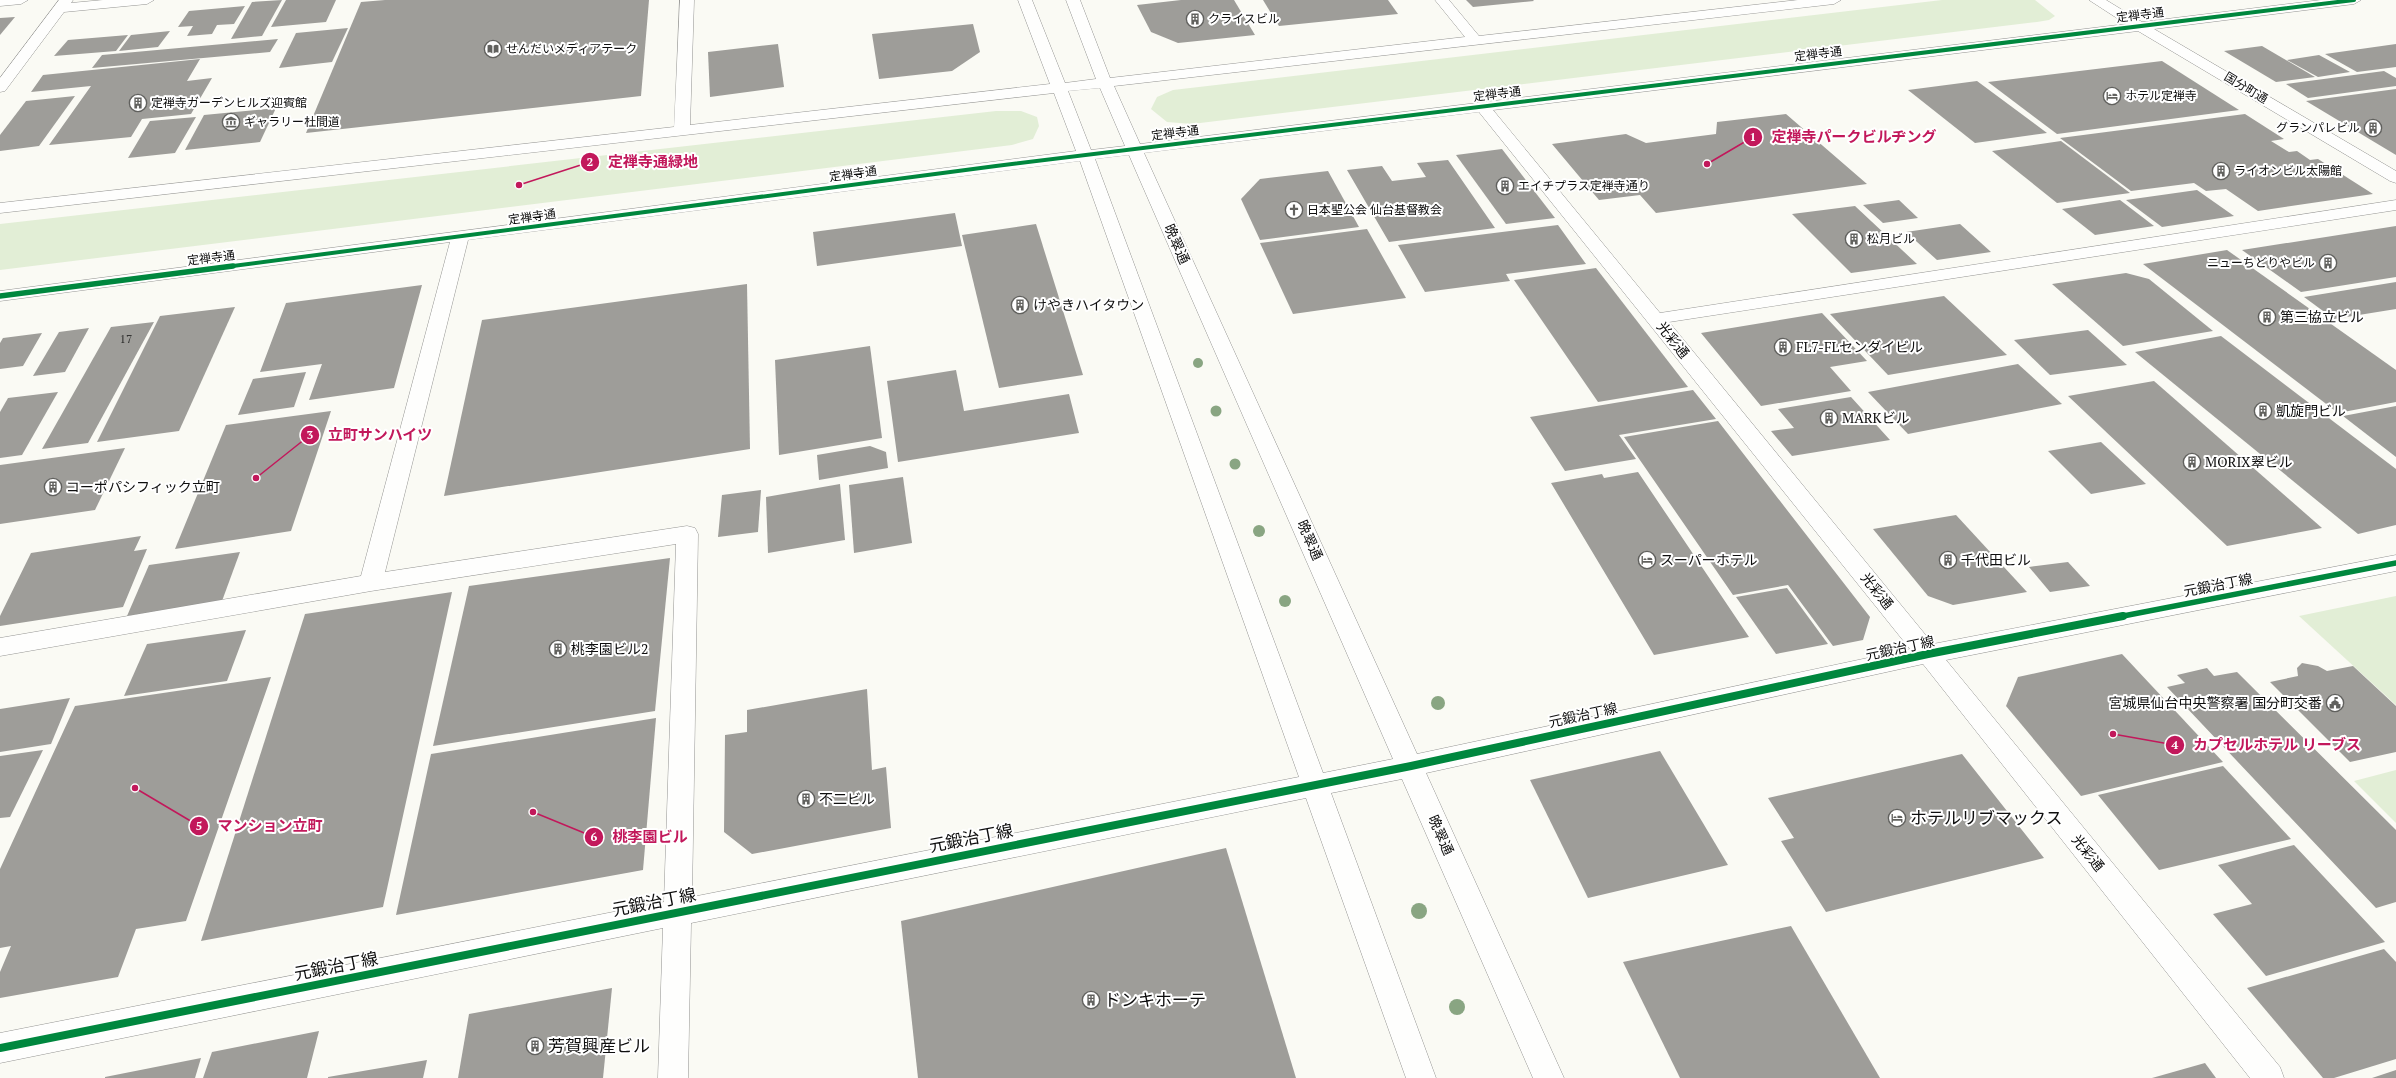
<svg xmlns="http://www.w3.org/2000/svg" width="2396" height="1078" font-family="'PT Serif','Noto Sans JP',serif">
<rect width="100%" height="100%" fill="#fafaf4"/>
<g fill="#e2eed6">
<polygon points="1942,0 2035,0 2055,16 2049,20 2037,22 1192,124 1167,122 1151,109 1157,97 1173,90"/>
<polygon points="996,111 1021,111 1037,117 1039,126 1033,139 1012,145 0,270 0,224"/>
<polygon points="2396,596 2396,705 2299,616"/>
<polygon points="2396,770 2396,823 2354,781"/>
</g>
<g fill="#9e9d99">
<polygon points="282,0 262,36 231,39 252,2"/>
<polygon points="286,0 336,0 326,22 271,27"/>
<polygon points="385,0 649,0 641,96 306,133 361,2"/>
<polygon points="1181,0 1234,0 1255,35 1178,43 1151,32 1137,5"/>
<polygon points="1263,0 1388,0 1398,14 1279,26"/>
<polygon points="1466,0 1533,0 1534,1 1473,7"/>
<polygon points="245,6 234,24 217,25 212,34 187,36 193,26 178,27 189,11"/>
<polygon points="15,17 0,35 0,18"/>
<polygon points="973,24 980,52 952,71 879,79 872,34"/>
<polygon points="348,28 332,62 279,68 296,33"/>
<polygon points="170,31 158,47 119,51 131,35"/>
<polygon points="128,35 116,51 54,56 68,40"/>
<polygon points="278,39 270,52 92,68 102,55"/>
<polygon points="778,44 784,87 710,97 708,52"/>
<polygon points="2396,44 2396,67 2357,72 2325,54"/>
<polygon points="2262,46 2315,77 2276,82 2224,51"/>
<polygon points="2319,55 2350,72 2318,77 2287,60"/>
<polygon points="200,59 187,81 212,78 191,114 142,119 131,137 49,145 91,86 31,92 43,75"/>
<polygon points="2162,61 2239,110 2057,134 1988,82"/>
<polygon points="2384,71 2396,78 2396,86 2308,98 2286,84"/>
<polygon points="1977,81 2047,133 1975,143 1908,90"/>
<polygon points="2396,89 2396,155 2306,101"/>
<polygon points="75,96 39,146 0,151 0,135 26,101"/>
<polygon points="276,108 260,142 185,150 204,115"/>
<polygon points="1786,114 1867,184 1656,213 1640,195 1599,200 1552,144 1626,134 1646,143 1716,134 1717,122"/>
<polygon points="2245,114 2284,139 2271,141 2289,152 2297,151 2310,160 2318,159 2373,194 2258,211 2226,189 2206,191 2194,183 2131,191 2060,138"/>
<polygon points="196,117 175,153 128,158 150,121"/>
<polygon points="2061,141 2130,193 2057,203 1992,151"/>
<polygon points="1502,149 1555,218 1506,224 1456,155"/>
<polygon points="1448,160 1495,228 1389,242 1347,170 1382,166 1392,181 1426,177 1417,163"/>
<polygon points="1328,171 1359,227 1260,240 1241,199 1260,179"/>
<polygon points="2197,190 2234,216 2162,227 2126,200"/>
<polygon points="1899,200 1918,218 1883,223 1863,205"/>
<polygon points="2120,200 2154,226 2095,235 2062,209"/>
<polygon points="1855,206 1917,264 1851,273 1792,214"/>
<polygon points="955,213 962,246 817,266 813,232"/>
<polygon points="1036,224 1083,375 999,388 962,235"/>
<polygon points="1960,224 1991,252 1937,260 1906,232"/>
<polygon points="1558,225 1586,264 1506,274 1510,281 1425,292 1398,245"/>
<polygon points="2396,226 2396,277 2301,292 2242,250"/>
<polygon points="1367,229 1406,298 1293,314 1260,243"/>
<polygon points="2227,250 2396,370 2396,402 2338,413 2143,264"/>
<polygon points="1596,268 1688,387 1598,402 1514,280"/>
<polygon points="2126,273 2149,279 2213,331 2123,346 2052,284"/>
<polygon points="2396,282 2396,309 2334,319 2304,297"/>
<polygon points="747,284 750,449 444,496 482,320"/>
<polygon points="422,285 394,388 309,400 322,364 260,372 286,303"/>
<polygon points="1944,296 2007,355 1888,375 1830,314"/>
<polygon points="235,307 179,431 97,442 160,316"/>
<polygon points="1822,313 1867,361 1830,367 1851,391 1761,406 1701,333"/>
<polygon points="154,322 88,443 42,449 111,327"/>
<polygon points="89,328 65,372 33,376 59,332"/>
<polygon points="2088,330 2127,365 2050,375 2014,340"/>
<polygon points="42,333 23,366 0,369 0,343 3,338"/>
<polygon points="2221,336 2396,469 2396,525 2358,534 2135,352"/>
<polygon points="870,346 882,438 779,455 775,360"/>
<polygon points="2018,364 2062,404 1908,434 1868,392"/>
<polygon points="956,370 964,411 1069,394 1079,433 898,462 887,381"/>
<polygon points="306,372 294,407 238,415 253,379"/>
<polygon points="2154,381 2322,528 2227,546 2068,396"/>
<polygon points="1693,390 1716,419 1619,435 1636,459 1565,471 1530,417"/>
<polygon points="58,392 22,455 0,458 0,412 8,398"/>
<polygon points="1851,397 1890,440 1792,456 1771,431 1794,428 1778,409"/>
<polygon points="2396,406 2396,457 2343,416"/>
<polygon points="331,411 291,531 175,549 226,425"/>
<polygon points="1718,421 1870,617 1863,640 1833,646 1788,585 1733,595 1624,437"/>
<polygon points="2101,442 2146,484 2091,494 2048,451"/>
<polygon points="870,446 886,452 888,468 819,480 817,455"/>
<polygon points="125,448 95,510 0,524 0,465"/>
<polygon points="1638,472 1749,637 1654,655 1551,483 1602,474 1604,478"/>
<polygon points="903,477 912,543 854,553 849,485"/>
<polygon points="840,484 845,540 768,553 766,497"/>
<polygon points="761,490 758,532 718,537 722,495"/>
<polygon points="1956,515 2027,592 1953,605 1928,596 1873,529"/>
<polygon points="141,536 134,551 147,549 123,607 0,626 0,616 31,553"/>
<polygon points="240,552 222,601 127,616 149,565"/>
<polygon points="670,558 655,711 433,746 469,586"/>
<polygon points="2068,562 2090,586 2050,592 2029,567"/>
<polygon points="1787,588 1828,644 1776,654 1736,597"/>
<polygon points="452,592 383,907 201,941 305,614"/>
<polygon points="246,630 227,681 124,696 147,644"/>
<polygon points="2122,654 2223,762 2081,796 2006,706 2018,677"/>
<polygon points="2302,663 2318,666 2327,671 2353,666 2396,706 2396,752 2350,762 2270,682 2298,676 2297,668"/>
<polygon points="2207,668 2214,676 2237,672 2396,830 2396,902 2376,908 2167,687 2185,683 2177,675"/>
<polygon points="271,677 186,921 136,929 118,977 0,998 0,972 11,946 0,948 0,869 75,706"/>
<polygon points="867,689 872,770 886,767 891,828 752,854 724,832 725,735 747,732 747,710"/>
<polygon points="70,698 51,744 0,752 0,709"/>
<polygon points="656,718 643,870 396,915 431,754"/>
<polygon points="43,750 10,817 0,818 0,756"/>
<polygon points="1660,751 1728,865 1588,898 1530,780"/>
<polygon points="1962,754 2044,858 1826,912 1781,841 1794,838 1768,798"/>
<polygon points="2223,766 2291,839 2159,870 2098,795"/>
<polygon points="2294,845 2385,942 2266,976 2213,914 2252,904 2218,865"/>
<polygon points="1226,848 1296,1078 918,1078 901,921"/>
<polygon points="1791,926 1880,1078 1680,1078 1623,962"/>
<polygon points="2384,949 2396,962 2396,1059 2334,1078 2323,1078 2247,988"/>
<polygon points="612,988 603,1078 458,1078 469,1014"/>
<polygon points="319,1031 307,1078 203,1078 212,1052"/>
<polygon points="201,1058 195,1078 105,1078 105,1077"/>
<polygon points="427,1060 423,1078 328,1078 328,1077"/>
<polygon points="2205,1063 2216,1078 2152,1078"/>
<polygon points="2396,1070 2396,1078 2372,1078"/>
</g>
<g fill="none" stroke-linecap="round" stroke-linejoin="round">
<defs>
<g id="minor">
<polygon points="0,0 28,0 21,4 0,6"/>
<polygon points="59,0 73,0 71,3 103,0 154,0 147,4 64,12 5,91 0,92 0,78"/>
<path d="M680,0H694L690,125L1050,84L1018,0H1032L1065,83L1096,79L1066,0H1080L1110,78L1465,37L1435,0H1449L1479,36L1798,0H1841L1834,4L1114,86L1140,144L2126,24L2089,0H2106L2142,22L2321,0H2361L2354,4L2154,29L2396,171V183L2390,181L2138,31L1493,110L1660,313L2396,200V210L1669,322L1933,644L2396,555V571L1946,660L2280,1067L2284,1078H2250L1923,664L1426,773L1564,1078H1533L1402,779L1331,793L1436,1078H1406L1306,798L691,923L688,1078H658L663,928L0,1063V1033L664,902L676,544L371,591L0,656V638L361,576L450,242L0,301V291L1076,151L1054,93L0,213V203L674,127ZM1100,88L1125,146L1091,150L1068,91ZM1479,112L1910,649L1417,754L1144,153ZM1129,155L1139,178L1393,759L1323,773L1095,159ZM1080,161L1299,777L692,897L698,534L695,528L687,526L385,572L468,240Z"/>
</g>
</defs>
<use href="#minor" stroke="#949492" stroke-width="1"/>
<use href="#minor" fill="#fefefd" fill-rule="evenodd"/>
<defs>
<polyline id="cycleway-far2" points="225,267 996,166 2354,0"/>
<g id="cycleway-far1">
<polyline points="0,296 233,266"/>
<polyline points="2118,617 2396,563"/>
</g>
<polyline id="cycleway" points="0,1048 1411,766 1928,654 2123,616"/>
</defs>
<use href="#cycleway-far2" stroke="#fff" stroke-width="5.5"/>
<use href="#cycleway-far1" stroke="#fff" stroke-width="8"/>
<use href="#cycleway" stroke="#fff" stroke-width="10"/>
<use href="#cycleway-far2" stroke="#00873e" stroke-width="4"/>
<use href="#cycleway-far1" stroke="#00873e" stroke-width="5.5"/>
<use href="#cycleway" stroke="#00873e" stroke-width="8"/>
</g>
<g fill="#89a582">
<circle cx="1198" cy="363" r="5"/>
<circle cx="1216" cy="411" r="5.5"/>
<circle cx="1235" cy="464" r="5.5"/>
<circle cx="1259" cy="531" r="6"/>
<circle cx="1285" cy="601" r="6"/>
<circle cx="1438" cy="703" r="7"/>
<circle cx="1419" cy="911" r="8"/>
<circle cx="1457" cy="1007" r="8"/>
</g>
<defs>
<symbol id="building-ring" viewBox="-11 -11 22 22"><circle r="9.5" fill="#fff" stroke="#61615e" stroke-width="1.5"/><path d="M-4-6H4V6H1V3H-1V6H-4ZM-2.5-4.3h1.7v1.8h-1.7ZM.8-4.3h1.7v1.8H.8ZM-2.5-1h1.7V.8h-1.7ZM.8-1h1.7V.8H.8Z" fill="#61615e"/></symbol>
<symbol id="library-ring" viewBox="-11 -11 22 22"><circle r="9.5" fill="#fff" stroke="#61615e" stroke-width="1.5"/><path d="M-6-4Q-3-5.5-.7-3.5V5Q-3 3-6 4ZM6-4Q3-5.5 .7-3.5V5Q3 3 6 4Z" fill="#61615e"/></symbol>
<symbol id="hotel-ring" viewBox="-11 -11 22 22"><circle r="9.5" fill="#fff" stroke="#61615e" stroke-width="1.5"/><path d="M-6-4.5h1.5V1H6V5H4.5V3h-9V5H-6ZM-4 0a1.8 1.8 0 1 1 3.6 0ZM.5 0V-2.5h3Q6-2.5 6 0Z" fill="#61615e"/></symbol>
<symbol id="museum-ring" viewBox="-11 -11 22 22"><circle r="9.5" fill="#fff" stroke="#61615e" stroke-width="1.5"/><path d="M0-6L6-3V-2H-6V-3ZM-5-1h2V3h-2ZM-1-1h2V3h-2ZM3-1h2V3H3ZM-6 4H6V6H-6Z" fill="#61615e"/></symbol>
<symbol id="church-ring" viewBox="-11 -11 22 22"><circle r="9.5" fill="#fff" stroke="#61615e" stroke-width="1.5"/><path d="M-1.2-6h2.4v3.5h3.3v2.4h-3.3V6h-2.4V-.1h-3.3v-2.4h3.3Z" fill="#61615e"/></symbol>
<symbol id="civic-ring" viewBox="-11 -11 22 22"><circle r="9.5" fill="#fff" stroke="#61615e" stroke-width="1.5"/><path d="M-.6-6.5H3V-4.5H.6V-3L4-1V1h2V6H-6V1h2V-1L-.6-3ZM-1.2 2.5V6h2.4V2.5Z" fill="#61615e"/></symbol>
</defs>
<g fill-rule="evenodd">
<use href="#building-ring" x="1185" y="9" width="20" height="20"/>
<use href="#library-ring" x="483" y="39" width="20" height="20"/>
<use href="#hotel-ring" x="2102" y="86" width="20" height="20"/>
<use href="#building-ring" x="128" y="93" width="20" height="20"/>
<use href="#museum-ring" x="221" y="112" width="20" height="20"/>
<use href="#building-ring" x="2363" y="118" width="20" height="20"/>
<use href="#building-ring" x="2211" y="161" width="20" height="20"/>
<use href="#building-ring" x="1495" y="176" width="20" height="20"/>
<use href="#church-ring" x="1284" y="200" width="20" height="20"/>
<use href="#building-ring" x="1844" y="229" width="20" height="20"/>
<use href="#building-ring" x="2318" y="253" width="20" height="20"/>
<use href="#building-ring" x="1010" y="295" width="20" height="20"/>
<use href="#building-ring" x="2257" y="307" width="20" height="20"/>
<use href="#building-ring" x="1773" y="337" width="20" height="20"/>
<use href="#building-ring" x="2253" y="401" width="20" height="20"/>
<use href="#building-ring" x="1819" y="408" width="20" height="20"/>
<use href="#building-ring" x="2182" y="452" width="20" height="20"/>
<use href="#building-ring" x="43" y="477" width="20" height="20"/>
<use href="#hotel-ring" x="1637" y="550" width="20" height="20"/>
<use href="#building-ring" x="1938" y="550" width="20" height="20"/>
<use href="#building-ring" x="548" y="639" width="20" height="20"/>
<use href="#civic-ring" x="2325" y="693" width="20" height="20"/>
<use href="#building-ring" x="796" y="789" width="20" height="20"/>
<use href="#hotel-ring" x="1887" y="808" width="20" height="20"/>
<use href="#building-ring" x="1081" y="990" width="20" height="20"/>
<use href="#building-ring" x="525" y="1036" width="20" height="20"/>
</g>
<g text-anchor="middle" stroke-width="4" stroke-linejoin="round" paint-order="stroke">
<g font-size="12" fill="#0e0e0e" stroke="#fff">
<text transform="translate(2140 15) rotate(-7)" y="4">定禅寺通</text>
<text transform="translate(1818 54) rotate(-7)" y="4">定禅寺通</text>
<text transform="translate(2246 88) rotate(31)" y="4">国分町通</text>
<text transform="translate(1497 94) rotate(-7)" y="4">定禅寺通</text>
<text transform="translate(1175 133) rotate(-7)" y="4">定禅寺通</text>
<text transform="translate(853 174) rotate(-8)" y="4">定禅寺通</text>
<text transform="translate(532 217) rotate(-8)" y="4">定禅寺通</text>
<text transform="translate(211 258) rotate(-7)" y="4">定禅寺通</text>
</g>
<g font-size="12" fill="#0e0e0e" stroke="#fff" text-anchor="start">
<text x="1208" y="23">クライスビル</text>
<text x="506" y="53">せんだいメディアテーク</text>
<text x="2125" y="100">ホテル定禅寺</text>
<text x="151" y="107">定禅寺ガーデンヒルズ迎賓館</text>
<text x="244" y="126">ギャラリー杜間道</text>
<text x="2360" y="132" text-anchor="end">グランパレビル</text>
<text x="2234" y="175">ライオンビル太陽館</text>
<text x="1518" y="190">エイチプラス定禅寺通り</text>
<text x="1307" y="214">日本聖公会 仙台基督教会</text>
<text x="1867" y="243">松月ビル</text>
<text x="2315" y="267" text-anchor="end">ニューちどりやビル</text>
</g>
<g font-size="12" fill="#323231">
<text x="126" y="343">17</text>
</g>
<g font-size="14" fill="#0e0e0e" stroke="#fff">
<text transform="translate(1177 244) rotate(66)" y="5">晩翠通</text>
<text transform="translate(1673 340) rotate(51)" y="5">光彩通</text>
<text transform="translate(1310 540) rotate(66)" y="5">晩翠通</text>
<text transform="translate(2218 585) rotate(-11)" y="5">元鍛治丁線</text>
<text transform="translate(1877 591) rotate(51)" y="5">光彩通</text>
<text transform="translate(1900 648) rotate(-12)" y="5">元鍛治丁線</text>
<text transform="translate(1583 715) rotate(-12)" y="5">元鍛治丁線</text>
<text transform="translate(1441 835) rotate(66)" y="5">晩翠通</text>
<text transform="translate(2088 853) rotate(51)" y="5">光彩通</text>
</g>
<g font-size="14" fill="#0e0e0e" stroke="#fff" text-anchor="start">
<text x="1033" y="310">けやきハイタウン</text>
<text x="2280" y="322">第三協立ビル</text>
<text x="1796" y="352">FL7-FLセンダイビル</text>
<text x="2276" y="416">凱旋門ビル</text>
<text x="1842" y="423">MARKビル</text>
<text x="2205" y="467">MORIX翠ビル</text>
<text x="66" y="492">コーポパシフィック立町</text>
<text x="1660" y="565">スーパーホテル</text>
<text x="1961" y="565">千代田ビル</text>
<text x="571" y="654">桃李園ビル2</text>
<text x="2322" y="708" text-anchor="end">宮城県仙台中央警察署 国分町交番</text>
<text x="819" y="804">不二ビル</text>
</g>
<g font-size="17" fill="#0e0e0e" stroke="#fff" text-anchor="start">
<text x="1910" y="824">ホテルリブマックス</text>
<text x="1104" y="1006">ドンキホーテ</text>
<text x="548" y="1052">芳賀興産ビル</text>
</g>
<g font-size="17" fill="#0e0e0e" stroke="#fff">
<text transform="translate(971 838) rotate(-11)" y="6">元鍛治丁線</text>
<text transform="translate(654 902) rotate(-11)" y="6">元鍛治丁線</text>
<text transform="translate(336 966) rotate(-11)" y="6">元鍛治丁線</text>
</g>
</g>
<path fill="none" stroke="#c2185b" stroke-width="1.5" d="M1707 164L1753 137M519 185L590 162M256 478L310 435M2113 734L2175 745M135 788L199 826M533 812L594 837"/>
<g fill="#c2185b" stroke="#fff" stroke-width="1.5">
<circle cx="1707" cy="164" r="4"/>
<circle cx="519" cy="185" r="4"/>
<circle cx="256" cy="478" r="4"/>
<circle cx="2113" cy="734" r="4"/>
<circle cx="135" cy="788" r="4"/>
<circle cx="533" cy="812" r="4"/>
<circle cx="1753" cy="137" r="10"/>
<circle cx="590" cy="162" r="10"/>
<circle cx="310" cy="435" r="10"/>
<circle cx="2175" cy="745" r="10"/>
<circle cx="199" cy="826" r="10"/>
<circle cx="594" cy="837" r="10"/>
</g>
<g font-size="12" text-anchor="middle" font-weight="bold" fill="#fff">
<text x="1753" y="141">1</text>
<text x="590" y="166">2</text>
<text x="310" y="439">3</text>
<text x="2175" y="749">4</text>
<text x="199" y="830">5</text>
<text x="594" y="841">6</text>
</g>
<g font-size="15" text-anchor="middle" font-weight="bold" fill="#c2185b" stroke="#fff" stroke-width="4" stroke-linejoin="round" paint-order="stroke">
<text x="1854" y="142">定禅寺パークビルヂング</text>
<text x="653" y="167">定禅寺通緑地</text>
<text x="380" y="440">立町サンハイツ</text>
<text x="2277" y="750">カプセルホテル リーブス</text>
<text x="270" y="831">マンション立町</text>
<text x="650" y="842">桃李園ビル</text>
</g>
</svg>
